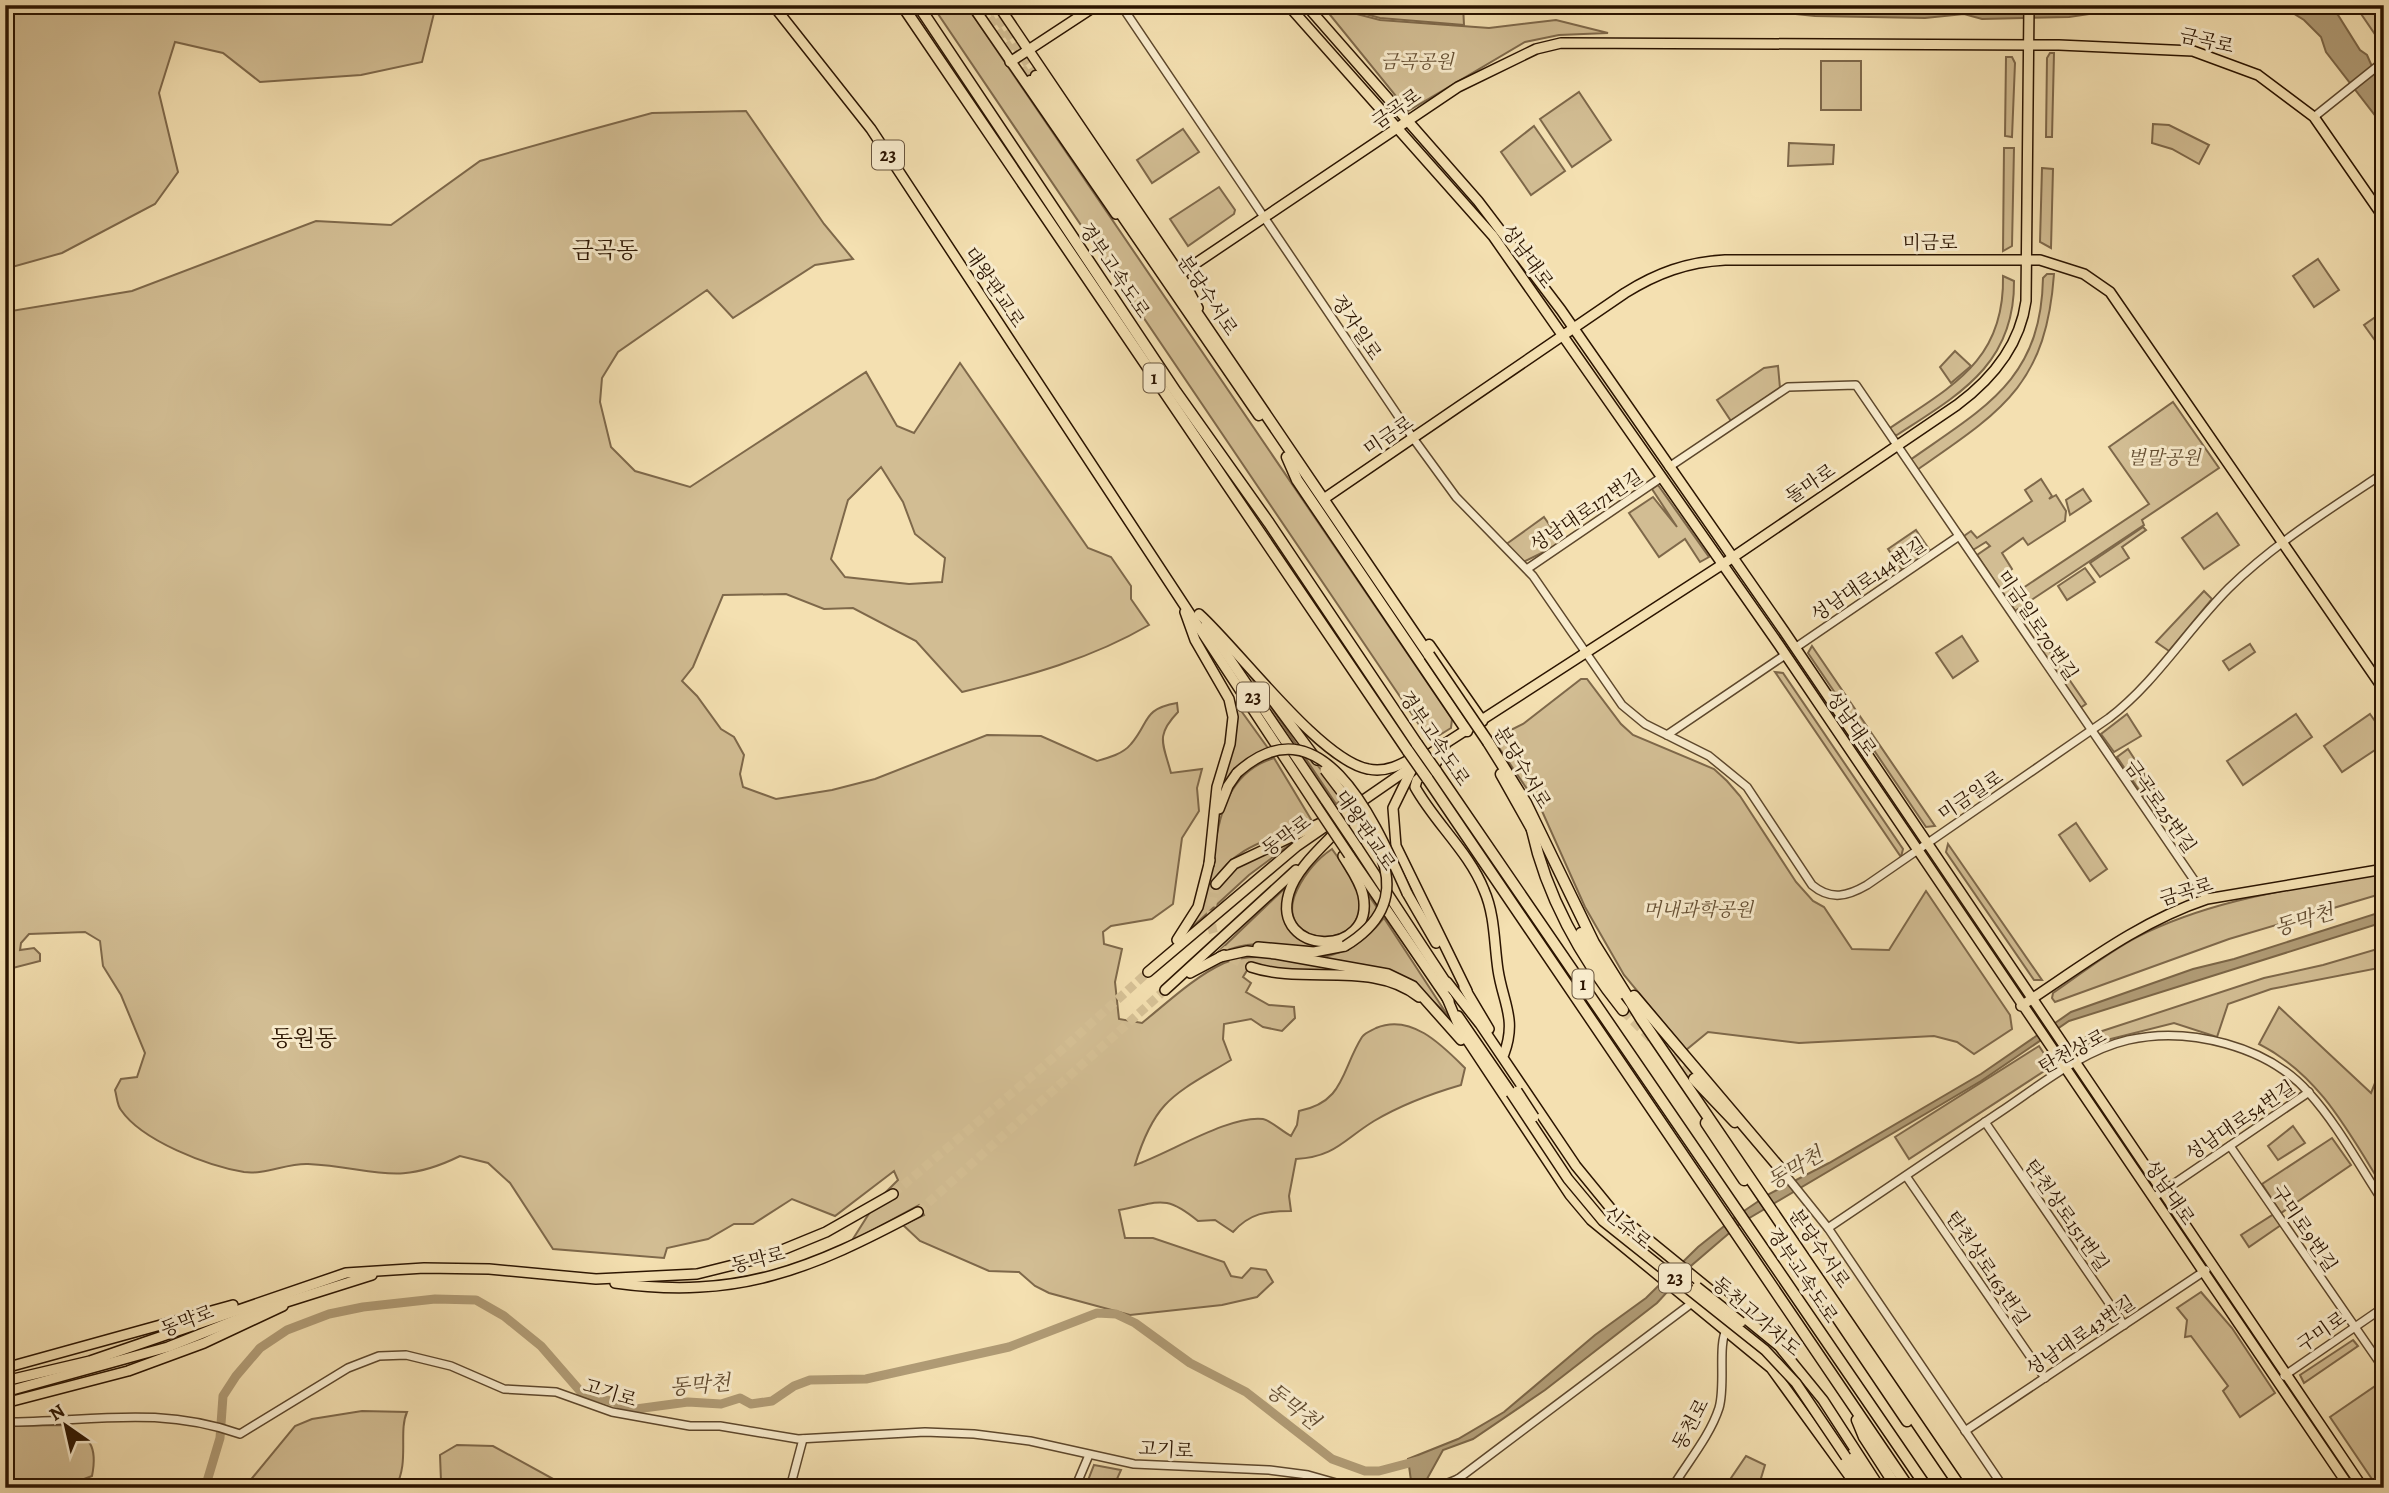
<svg xmlns="http://www.w3.org/2000/svg" width="2389" height="1493" font-family="Alegreya,'Noto Serif KR',serif">
<rect width="100%" height="100%" fill="#f4e0b1"/>
<filter id="stains"><feTurbulence type="fractalNoise" baseFrequency=".00286" numOctaves="4"/><feColorMatrix values="0 0 0 0 .2 0 0 0 0 .09 0 0 0 0 .02 0 0 0 .5 -.17"/></filter>
<radialGradient id="worn" r=".72"><stop offset=".6" stop-color="#630" stop-opacity="0"/><stop offset="1" stop-color="#630" stop-opacity=".3"/></radialGradient>
<g fill="#d2bd93" stroke="#7e684a" stroke-width="2" fill-rule="evenodd">
<polygon points="5,5 436,5 422,62 361,75 260,82 223,53 175,42 159,93 178,172 155,204 62,253 5,269"/>
<polygon points="932,5 966,5 1452,719 1451,728 1430,741"/>
<polygon points="1322,5 1380,20 1489,28 1556,20 1608,33 1559,35 1525,42 1408,111"/>
<polygon points="1333,5 1463,5 1464,25 1380,18"/>
<polygon points="2355,5 2384,5 2383,46"/>
<polygon points="2050,53 2054,53 2052,137 2046,137 2047,58"/>
<polygon points="2006,57 2012,57 2015,63 2012,137 2005,136"/>
<rect x="1821" y="61" width="40" height="49"/>
<polygon points="1579,92 1611,140 1572,167 1540,119"/>
<path d="M746,111L824,224L853,259L815,265L733,318L707,290L618,352L602,378L600,402L611,447L635,471L690,487L866,372L897,426L914,433L960,363L1088,548L1111,557L1131,586V599L1149,625C1091,659 1028,676 962,692L916,641L853,608L824,609L786,594L723,595L693,667L682,681L697,696L721,729L734,737L744,755L740,774L743,787L776,799L832,790L875,779L987,735L1041,736L1097,761C1108,758 1123,754 1131,744C1150,722 1142,709 1177,703L1178,712C1155,736 1163,743 1171,773L1202,769L1197,788L1199,811L1182,838L1173,904L1152,919L1111,926L1103,932L1104,944L1122,949L1115,982L1119,1019L1142,1023C1168,1002 1194,977 1224,963C1261,947 1328,967 1367,973L1281,972L1251,964L1243,977L1251,983L1246,992L1269,1005L1294,1007L1295,1018L1282,1031L1263,1027L1251,1019L1224,1024L1223,1039L1231,1060C1175,1094 1155,1099 1135,1165C1170,1153 1229,1115 1263,1119C1270,1120 1283,1132 1291,1136L1297,1125L1299,1111C1345,1102 1341,1070 1362,1037C1366,1032 1371,1031 1376,1028C1411,1013 1442,1045 1465,1068L1461,1085C1430,1094 1401,1105 1374,1121C1343,1140 1335,1157 1296,1159L1289,1196L1291,1211C1266,1211 1250,1213 1233,1232L1215,1220L1198,1221C1164,1193 1159,1203 1119,1210L1125,1238H1153L1224,1262L1231,1276L1242,1278L1251,1268L1266,1270L1273,1282L1257,1297L1222,1305L1130,1315L1049,1293L1035,1286L1019,1272L989,1271L920,1241L903,1225L924,1215L919,1205L851,1242L877,1201L898,1180L894,1171L835,1216L792,1199L753,1224H734L708,1239L667,1248L664,1258L553,1249L510,1183L488,1163L460,1156C395,1188 373,1167 308,1164C287,1163 265,1175 244,1172C208,1166 142,1141 121,1110C117,1105 117,1097 115,1090L121,1079L137,1077L145,1053L121,995L103,966L100,941L85,932L29,934L21,943L20,950L34,948L40,954V961L5,970V312L132,291L316,221L391,225L480,161L586,131L652,113ZM881,467L903,502L915,534L945,558L942,582L909,584L845,577L831,559L848,500Z"/>
<polygon points="2153,124 2169,125 2209,145 2199,164 2172,149 2152,143"/>
<polygon points="1534,126 1565,171 1531,195 1501,152"/>
<polygon points="1183,129 1199,152 1152,183 1137,160"/>
<polygon points="1789,143 1834,145 1833,164 1788,166"/>
<polygon points="2004,148 2014,148 2012,246 2003,251"/>
<polygon points="2042,168 2053,169 2051,248 2040,242"/>
<polygon points="1219,187 1235,210 1234,214 1188,246 1170,219"/>
<polygon points="2318,259 2339,290 2314,307 2293,276"/>
<path d="M2047,274H2054C2046,385 2002,411 1917,470L1910,460C1985,407 2041,380 2043,278Z"/>
<path d="M2003,276L2014,281C2015,365 1958,395 1897,435L1890,434L1887,430C1950,387 2005,362 2003,276Z"/>
<polygon points="2384,311 2384,353 2364,325"/>
<polygon points="1955,351 1971,366 1951,383 1940,367"/>
<polygon points="1778,366 1780,388 1731,421 1717,400 1764,368"/>
<polygon points="2173,402 2219,468 2142,520 2144,525 2015,611 1977,555 1990,546 1986,542 1973,550 1964,536 1971,531 1977,538 2032,501 2025,490 2041,479 2052,496 2049,499 2056,495 2066,511 2065,521 2028,545 2023,538 2002,553 2012,569 2002,576 2014,594 2149,504 2109,447"/>
<polygon points="1658,485 1709,557 1700,562 1685,539 1659,557 1629,513 1653,497 1677,527 1652,489"/>
<polygon points="2083,489 2091,501 2070,515 2066,500"/>
<polygon points="2217,513 2239,545 2204,569 2182,538"/>
<polygon points="1544,517 1562,543 1523,562 1505,545"/>
<polygon points="2143,527 2146,530 2122,547 2129,558 2100,577 2090,563"/>
<polygon points="1916,530 1931,552 1903,571 1888,549"/>
<polygon points="2085,568 2095,582 2067,600 2058,586"/>
<polygon points="2204,591 2212,599 2169,651 2156,642"/>
<polygon points="1962,636 1978,661 1953,678 1936,653"/>
<polygon points="2040,637 2086,704 2080,708 2034,640"/>
<polygon points="2250,644 2255,652 2229,670 2223,661"/>
<polygon points="1812,646 1935,826 1926,827 1808,653"/>
<polygon points="1775,672 1783,673 1903,849 1901,857"/>
<polygon points="1249,674 1343,799 1336,804"/>
<polygon points="1581,679 1587,679 1621,724 1633,735 1714,769 1727,781 1740,796 1796,882 1813,901 1824,907 1852,949 1889,950 1926,891 2010,1015 2012,1029 1974,1054 1957,1042 1934,1036 1799,1043 1708,1032 1686,1050 1624,975 1585,907 1542,811 1493,739 1523,724"/>
<path d="M1229,694L1270,751L1258,755L1217,801C1228,757 1242,740 1229,694Z"/>
<polygon points="2127,714 2141,736 2114,752 2101,734"/>
<polygon points="2296,714 2312,737 2243,785 2227,761"/>
<polygon points="2370,714 2384,734 2384,744 2342,772 2324,746"/>
<polygon points="2128,749 2158,795 2147,802 2117,757"/>
<path d="M1274,758L1312,821C1275,839 1236,844 1214,881L1255,856L1296,840L1249,875L1188,931C1194,920 1201,908 1205,896C1219,846 1212,777 1274,758Z"/>
<polygon points="2076,823 2107,869 2090,881 2059,835"/>
<polygon points="1948,844 2042,980 2034,980 1946,852"/>
<path d="M1332,849C1340,861 1351,873 1356,886C1381,955 1268,951 1297,890C1305,874 1317,859 1332,849Z"/>
<path d="M2384,872V893L2229,939L2055,1002L2052,998L2053,993C2081,974 2108,952 2137,937C2214,898 2300,888 2384,872Z"/>
<path d="M1286,887C1271,965 1378,962 1365,890L1378,909C1341,970 1302,938 1247,945C1237,946 1226,951 1216,954Z"/>
<path d="M1384,918L1448,1016C1402,968 1383,968 1320,958C1348,952 1366,941 1384,918Z"/>
<polygon points="2384,947 2384,967 2271,989 2228,1004 2217,1037 2174,1023 2075,1048 2087,1036 2264,978 2323,965"/>
<path d="M2279,1007L2371,1093L2384,1061V1189C2349,1133 2320,1075 2259,1044Z"/>
<polygon points="2039,1046 2052,1066 1909,1159 1895,1137"/>
<polygon points="2293,1126 2305,1143 2278,1160 2268,1146"/>
<polygon points="2332,1138 2351,1165 2281,1213 2262,1184"/>
<polygon points="2274,1214 2281,1225 2249,1247 2241,1235"/>
<polygon points="2201,1292 2232,1328 2275,1393 2240,1417 2223,1391 2228,1386 2191,1336 2185,1337 2187,1320 2177,1308"/>
<polygon points="2353,1340 2358,1346 2304,1383 2300,1375"/>
<polygon points="2384,1380 2384,1488 2378,1488 2330,1417"/>
<path d="M362,1411L407,1412C398,1432 410,1463 395,1488H244L295,1426L312,1419Z"/>
<path d="M63,1425C90,1436 98,1446 92,1476L63,1487L36,1483L28,1488H5V1426Z"/>
<polygon points="457,1445 493,1446 557,1481 550,1488 459,1488 441,1481 440,1455"/>
<polygon points="1746,1456 1765,1465 1758,1488 1731,1488 1727,1484"/>
<polygon points="1094,1465 1121,1470 1113,1488 1085,1488"/>
</g>
<g fill="#b09b75" stroke="#7b6546" stroke-width="2">
<polygon points="1706,5 2149,5 2069,17 1982,19 1964,14 1925,18 1815,16"/>
<polygon points="2280,5 2326,5 2338,15 2360,50 2367,55 2377,78 2384,81 2384,127 2326,52 2321,37 2304,20"/>
<polygon points="2384,911 2384,922 2069,1021 1981,1081 1741,1223 1692,1265 1657,1303 1545,1390 1473,1439 1443,1450 1422,1488 1412,1488 1408,1459 1458,1439 1504,1412 1595,1335 1646,1298 1698,1247 1738,1215 1769,1194 1829,1163 1981,1074 2071,1012 2193,969 2234,959"/>
</g>
<g fill="none" stroke-linecap="round" stroke-linejoin="round">
<polyline stroke="#b09b75" stroke-width="9" points="205,1488 220,1438 223,1396 236,1376 260,1348 287,1330 329,1314 363,1307 435,1299 476,1300 504,1316 541,1346 581,1392 636,1409 688,1402 721,1404 740,1398 751,1404 772,1401 794,1386 810,1380 866,1379 1009,1347 1097,1313 1116,1314 1135,1323 1190,1363 1246,1392 1332,1459 1365,1471 1379,1471 1417,1461"/>
<g stroke="#d6c196" stroke-width="9" stroke-dasharray="9 4.5" stroke-linecap="butt">
<path d="M1216,884C1206,923 1209,953 1251,967"/>
<polyline points="893,1194 1045,1065 1148,972"/>
<polyline points="918,1212 1165,990"/>
</g>
<g stroke="#d6c196" stroke-width="10" stroke-dasharray="10 5" stroke-linecap="butt">
<polyline points="981,5 1030,81"/>
<polyline points="990,5 1036,76"/>
<polyline points="1623,1010 1652,1039"/>
<polyline points="1671,1057 1694,1079"/>
</g>
<defs>
<g id="minor">
<path d="M1121,5L1413,438L1456,497L1533,576L1622,705L1645,724L1709,756L1747,787L1812,885C1831,901 1848,896 1867,885L2109,718C2156,682 2187,630 2229,588C2275,543 2330,509 2384,473"/>
<polyline points="2314,117 2384,61"/>
<polyline points="1669,467 1788,387 1856,385 2207,899"/>
<polyline points="1527,569 1662,477"/>
<polyline points="1795,648 1959,536"/>
<polyline points="1667,735 1785,655"/>
<polyline points="1985,1122 2124,1325"/>
<polyline points="2230,1146 2384,1369"/>
<polyline points="1779,1167 1828,1228 2004,1488"/>
<polyline points="1906,1176 2045,1378"/>
<polyline points="2153,1198 2309,1092"/>
<path d="M1828,1228C1885,1190 1942,1151 2000,1112C2039,1086 2081,1051 2128,1040C2188,1026 2268,1046 2309,1093C2338,1125 2360,1167 2384,1203"/>
<polyline points="2284,1376 2384,1307"/>
<path d="M5,1422C90,1422 157,1405 240,1434L348,1368L379,1356L406,1355L451,1366L504,1389L556,1392L612,1412L690,1426H720L798,1439L925,1432L974,1434L1030,1441L1134,1464L1269,1470L1308,1475L1354,1488"/>
<polyline points="1965,1431 2206,1270"/>
<polyline points="1458,1479 1478,1488"/>
<polyline points="790,1488 803,1439"/>
<polyline points="1075,1488 1089,1455"/>
<polyline points="1436,1488 1458,1479 1696,1300"/>
<path d="M1672,1488C1687,1463 1710,1436 1719,1408C1726,1385 1717,1345 1727,1328"/>
</g>
<g id="major">
<polyline points="773,5 871,129 1317,807"/>
<polyline points="972,5 1116,214"/>
<polyline points="998,5 1180,274 1198,308"/>
<polyline points="1288,5 1493,236 1779,645 2350,1488"/>
<polyline points="1306,5 1478,201 1561,310 1784,631 2363,1488"/>
<polyline points="1010,62 1097,5"/>
<polyline points="1180,274 1458,87 1536,49 1561,43 2059,45 2193,51 2258,75 2314,117 2384,218"/>
<path d="M1328,496L1625,293C1657,273 1687,262 1725,260H2040L2084,274L2110,292L2384,690"/>
<polyline points="1185,612 1195,640 1229,699 1233,717 1230,744 1217,787 1209,864"/>
<path d="M1199,614C1238,649 1320,760 1368,769C1387,773 1402,764 1418,755"/>
<polyline points="1206,624 1326,801"/>
<polyline points="1271,698 1317,760"/>
<path d="M1445,745L1436,763L1417,780L1415,787C1435,823 1469,852 1484,890C1495,915 1494,943 1498,970C1503,1003 1517,1019 1504,1054"/>
<polyline points="1412,769 1393,808 1396,846 1467,991"/>
<polyline points="1219,809 1228,786 1237,773"/>
<polyline points="1357,847 1449,987"/>
<polyline points="1349,855 1449,1001"/>
<path d="M1343,856C1350,868 1360,881 1363,895C1376,959 1270,956 1289,893C1297,866 1328,842 1346,821"/>
<polyline points="1216,884 1234,864 1327,820"/>
<polyline points="1407,893 1436,943"/>
<polyline points="1177,940 1198,907 1210,860"/>
<polyline points="1258,947 1314,952 1345,946"/>
<polyline points="1220,957 1247,951 1276,954 1388,974 1413,986 1461,1040"/>
<path d="M1251,967C1304,985 1373,960 1419,997"/>
<path d="M1148,972L1297,846L1446,743L1723,564L1957,405C1992,379 2020,345 2026,301L2029,5"/>
<polyline points="1190,973 1224,955"/>
<polyline points="1447,982 1480,1024 1576,1166 1612,1210 1779,1346 1823,1400 1880,1488"/>
<polyline points="1464,987 1489,1029"/>
<polyline points="1165,990 1296,870"/>
<polyline points="1447,998 1460,1029 1570,1195 1591,1220 1771,1368 1858,1488"/>
<path d="M2021,1006C2082,966 2138,922 2207,899L2384,869"/>
<polyline points="1458,1016 1511,1093"/>
<path d="M615,1283C739,1300 811,1269 918,1212"/>
<polyline points="5,1368 233,1305"/>
<polyline points="5,1381 90,1361 346,1273 424,1268 489,1269 596,1279 697,1274 765,1257 826,1232 893,1194"/>
<polyline points="5,1392 168,1347 258,1311 372,1275"/>
<polyline points="5,1403 128,1371 204,1343 283,1306"/>
<polyline points="1852,1454 1877,1488"/>
<polyline points="1846,1457 1867,1488"/>
</g>
<g id="highway">
<polyline points="902,5 1408,751"/>
<polyline points="918,5 1176,392 1269,523 1417,744"/>
<polyline points="1036,76 1429,655"/>
<polyline points="1030,81 1259,415"/>
<polyline points="1287,457 1297,480 1467,731"/>
<polyline points="1429,645 1482,721"/>
<polyline points="1488,742 1526,803 1594,943 1642,1020 1961,1488"/>
<polyline points="1436,771 1927,1488"/>
<polyline points="1501,774 1533,831"/>
<polyline points="1427,778 1909,1488"/>
<path d="M1532,830C1546,895 1581,958 1623,1010"/>
<polyline points="1581,933 1619,994"/>
<polyline points="1634,996 1779,1167"/>
<polyline points="1694,1079 1735,1122"/>
<polyline points="1706,1123 1744,1180"/>
<polyline points="1784,1239 1907,1421"/>
<polyline points="1857,1420 1864,1437 1897,1488"/>
</g>
</defs>
<use href="#minor" stroke="#5d472c" stroke-width="10"/>
<use href="#major" stroke="#2b1400" stroke-width="12"/>
<use href="#highway" stroke="#2b1400" stroke-width="13"/>
<use href="#minor" stroke="#f8ebcc" stroke-width="7"/>
<use href="#major" stroke="#f4e0b1" stroke-width="9"/>
<use href="#highway" stroke="#f4e0b1" stroke-width="10"/>
<defs>
<g id="major-bridge">
<path d="M1325,770C1366,825 1430,894 1345,946"/>
<path d="M1237,773C1324,694 1379,832 1407,893"/>
<polyline points="1326,801 1357,847"/>
<polyline points="1317,807 1349,855"/>
<polyline points="1517,1091 1534,1117"/>
<polyline points="1511,1093 1568,1179 1603,1221 1765,1350 1796,1383 1846,1457"/>
<polyline points="1697,1287 1741,1322"/>
</g>
<g id="highway-bridge">
<polyline points="1429,655 1488,742"/>
<polyline points="1417,744 1436,771"/>
<polyline points="1408,751 1427,778"/>
</g>
</defs>
<use href="#major-bridge" stroke="#2b1400" stroke-width="12" stroke-linecap="butt"/>
<use href="#highway-bridge" stroke="#2b1400" stroke-width="13" stroke-linecap="butt"/>
<use href="#major-bridge" stroke="#f4e0b1" stroke-width="9"/>
<use href="#highway-bridge" stroke="#f4e0b1" stroke-width="10"/>
</g>
<g text-anchor="middle" stroke-width="6" stroke-linejoin="round" paint-order="stroke">
<g fill="#f8ebcc" stroke="#68543d" stroke-width="2">
<rect x="872" y="140.5" width="32" height="29" rx="5"/>
<rect x="1143.5" y="363.5" width="21" height="29" rx="5"/>
<rect x="1237" y="682.5" width="32" height="29" rx="5"/>
<rect x="1572.5" y="969.5" width="21" height="29" rx="5"/>
<rect x="1659" y="1263.5" width="32" height="29" rx="5"/>
</g>
<g font-size="18" font-weight="bold" fill="#2b1400">
<text x="888" y="161">23</text>
<text x="1154" y="384">1</text>
<text x="1253" y="703">23</text>
<text x="1583" y="990">1</text>
<text x="1675" y="1284">23</text>
</g>
<g font-size="19" fill="#2b1400" stroke="#f8ebcc">
<text transform="translate(2207 40) rotate(13)" y="7">금곡로</text>
<text transform="translate(1396 108) rotate(-35)" y="7">금곡로</text>
<text x="1930" y="249">미금로</text>
<text transform="translate(1528 256) rotate(54)" y="7">성남대로</text>
<text transform="translate(1115 270) rotate(56)" y="7">경부고속도로</text>
<text transform="translate(995 287) rotate(56)" y="7">대왕판교로</text>
<text transform="translate(1208 295) rotate(56)" y="7">분당수서로</text>
<text transform="translate(1357 327) rotate(56)" y="7">정자일로</text>
<text transform="translate(1388 435) rotate(-34)" y="7">미금로</text>
<text transform="translate(1810 483) rotate(-34)" y="7">돌마로</text>
<text transform="translate(1586 510) rotate(-34)" y="7">성남대로171번길</text>
<text transform="translate(1868 579) rotate(-34)" y="7">성남대로144번길</text>
<text transform="translate(2038 625) rotate(56)" y="7">미금일로70번길</text>
<text transform="translate(1852 723) rotate(56)" y="7">성남대로</text>
<text transform="translate(1435 738) rotate(56)" y="7">경부고속도로</text>
<text transform="translate(1523 767) rotate(59)" y="7">분당수서로</text>
<text transform="translate(1970 795) rotate(-34)" y="7">미금일로</text>
<text transform="translate(2161 806) rotate(55)" y="7">금곡로25번길</text>
<text transform="translate(1366 830) rotate(56)" y="7">대왕판교로</text>
<text transform="translate(1286 835) rotate(-36)" y="7">동막로</text>
<text transform="translate(2186 891) rotate(-17)" y="7">금곡로</text>
<text transform="translate(2072 1051) rotate(-28)" y="7">탄천상로</text>
<text transform="translate(2240 1120) rotate(-34)" y="7">성남대로54번길</text>
<text transform="translate(2170 1192) rotate(56)" y="7">성남대로</text>
<text transform="translate(2067 1215) rotate(55)" y="7">탄천상로151번길</text>
<text transform="translate(1628 1227) rotate(40)" y="7">신수로</text>
<text transform="translate(2305 1228) rotate(56)" y="7">구미로9번길</text>
<text transform="translate(1820 1248) rotate(55)" y="7">분당수서로</text>
<text transform="translate(758 1259) rotate(-14)" y="7">동막로</text>
<text transform="translate(1988 1268) rotate(56)" y="7">탄천상로163번길</text>
<text transform="translate(1803 1275) rotate(56)" y="7">경부고속도로</text>
<text transform="translate(1757 1316) rotate(41)" y="7">동천고가차도</text>
<text transform="translate(187 1320) rotate(-21)" y="7">동막로</text>
<text transform="translate(2321 1331) rotate(-35)" y="7">구미로</text>
<text transform="translate(2080 1335) rotate(-34)" y="7">성남대로43번길</text>
<text transform="translate(610 1392) rotate(17)" y="7">고기로</text>
<text transform="translate(1690 1424) rotate(-62)" y="7">동천로</text>
<text transform="translate(1166 1449) rotate(3)" y="7">고기로</text>
</g>
<g font-size="19" font-style="italic" fill="#654f33" stroke="#f8ebcc">
<text x="1417" y="68">금곡공원</text>
<text x="2164" y="464">벌말공원</text>
<text x="1698" y="916">머내과학공원</text>
</g>
<g font-size="21" font-style="italic" fill="#604a2f" stroke="#f8ebcc">
<text transform="translate(2304 920) rotate(-17)" y="7">동막천</text>
<text transform="translate(1795 1168) rotate(-31)" y="7">동막천</text>
<text transform="translate(700 1385) rotate(-5)" y="7">동막천</text>
<text transform="translate(1293 1406) rotate(38)" y="7">동막천</text>
</g>
<g font-size="23" fill="#2b1400" stroke="#f8ebcc">
<text x="605" y="258">금곡동</text>
<text x="304" y="1046">동원동</text>
</g>
</g>
<rect width="2389" height="1493" fill="none" stroke="#f4e0b1" stroke-width="28"/>
<rect x="7" y="7" width="2375" height="1479" fill="none" stroke="#2b1400" stroke-width="3.5"/>
<rect x="14" y="14" width="2361" height="1465" fill="none" stroke="#2b1400" stroke-width="2"/>
<g transform="translate(66 1426) rotate(326)" stroke="#f8ebcc" stroke-width="5" paint-order="stroke">
<path d="M0-5L12 26L0 18L-12 26Z" fill="#2b1400"/>
<text y="-10" font-size="19" font-weight="bold" text-anchor="middle" fill="#2b1400">N</text>
</g>
<rect width="100%" height="100%" filter="url(#stains)"/>
<rect width="100%" height="100%" fill="url(#worn)"/>
</svg>
